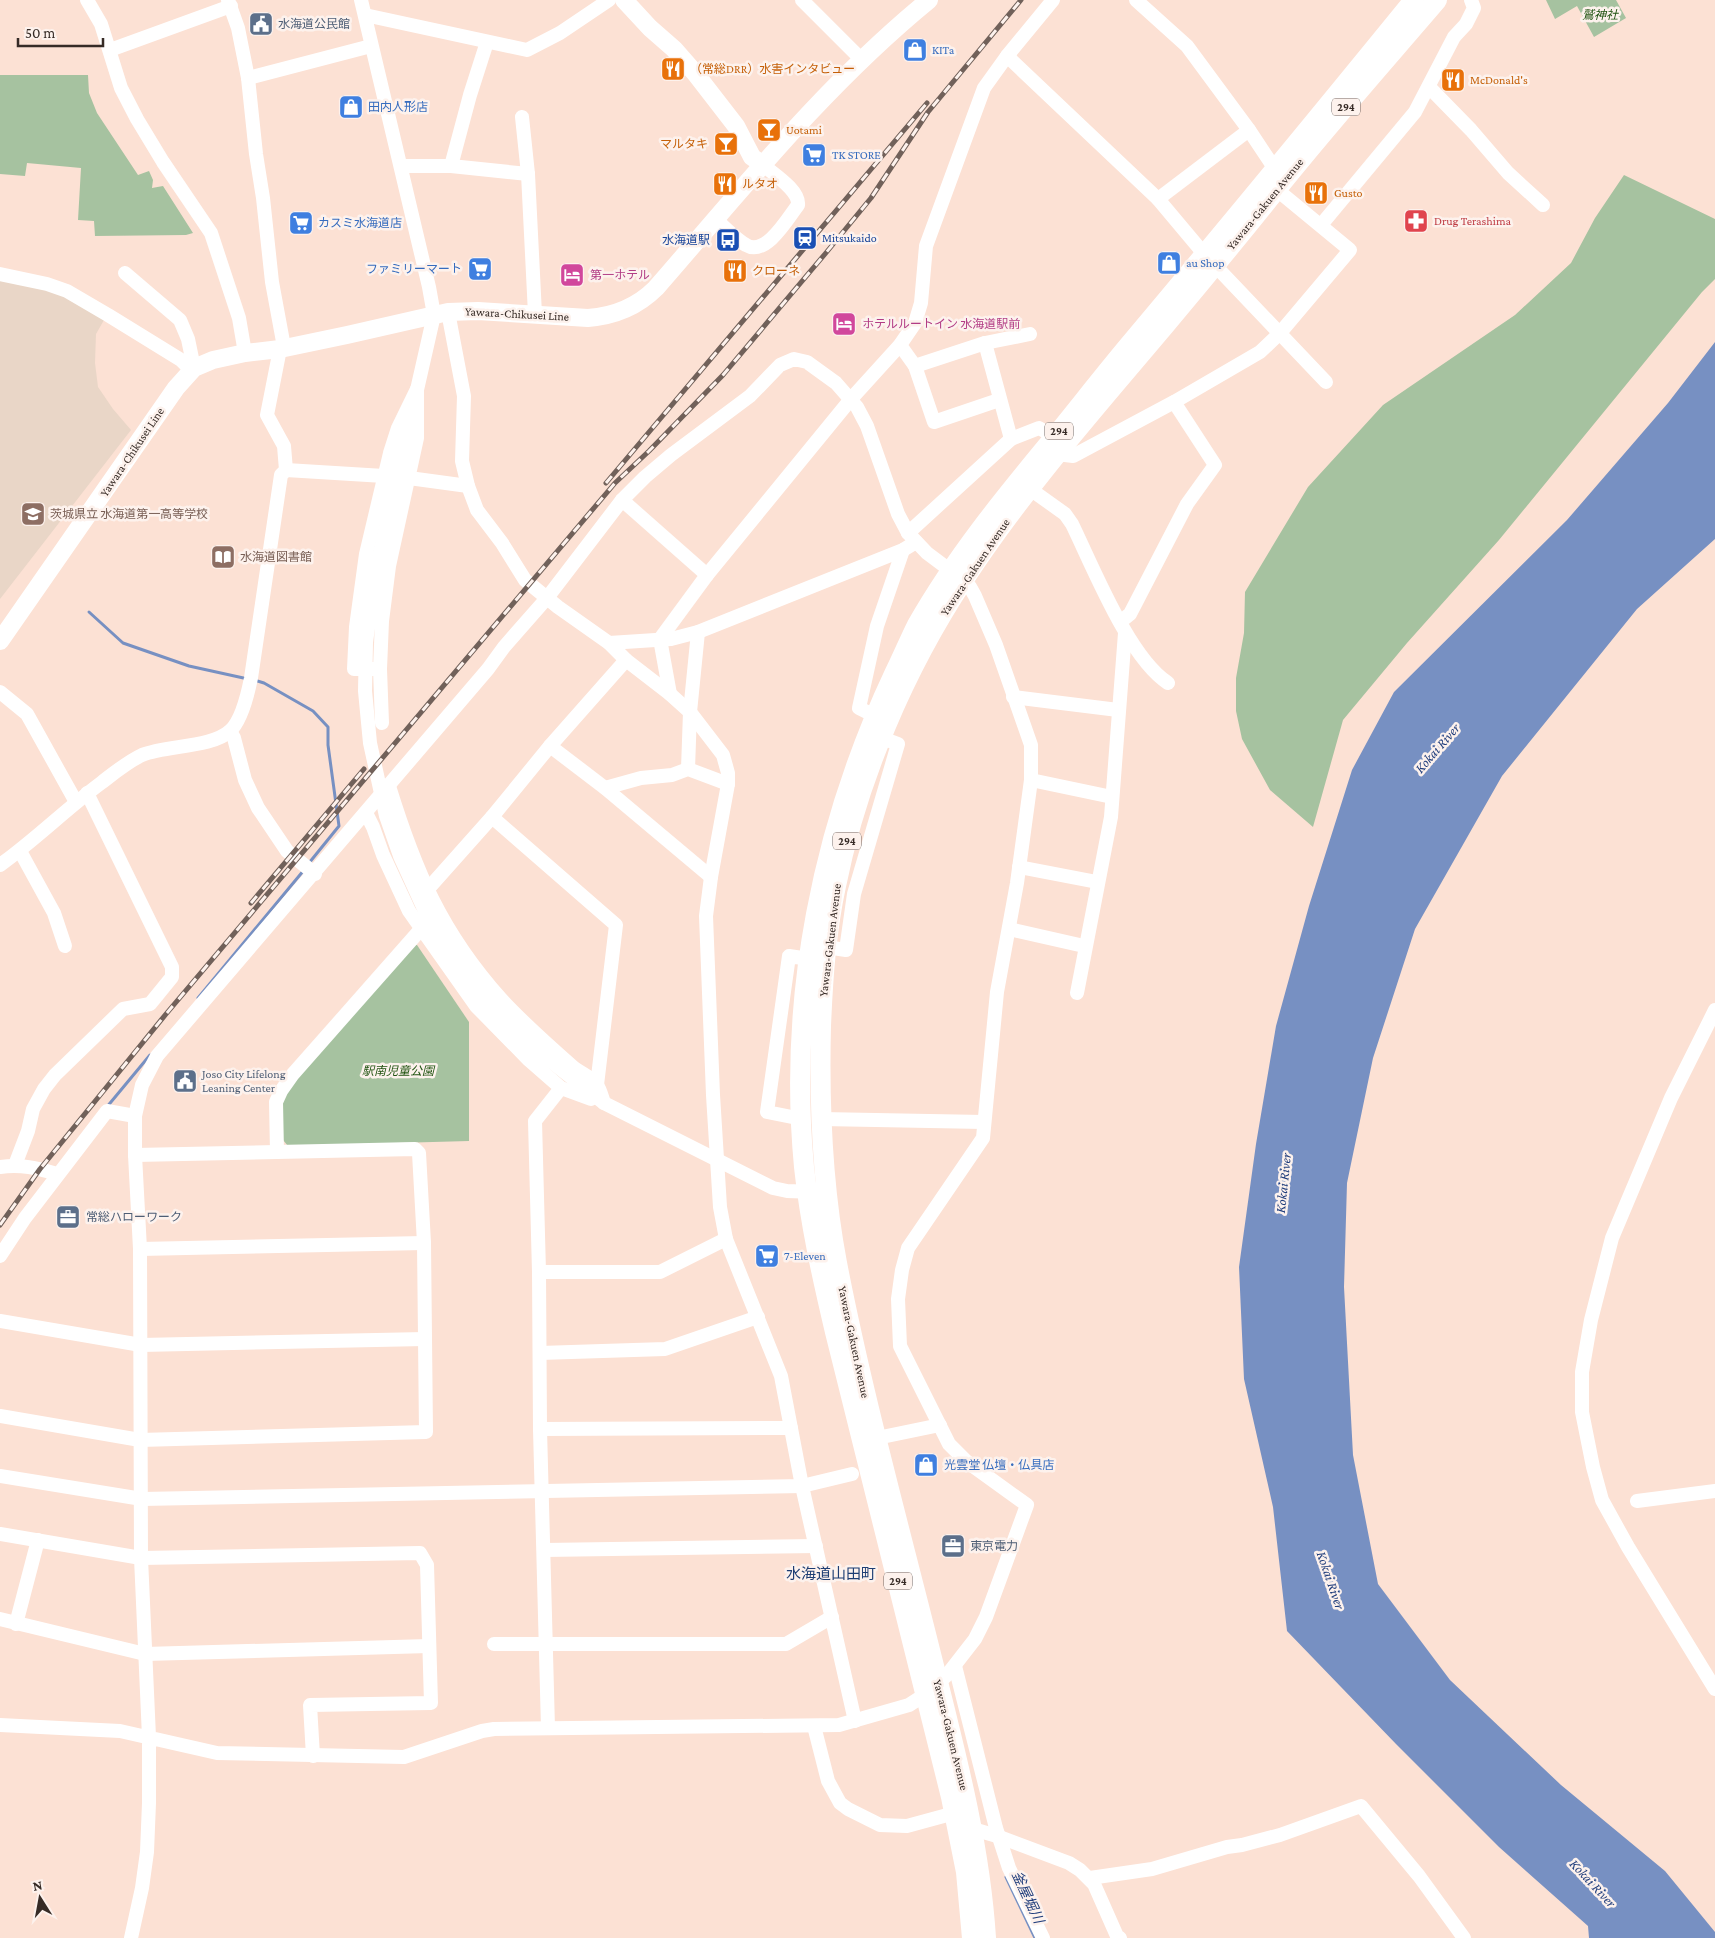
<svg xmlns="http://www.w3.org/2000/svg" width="1715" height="1938" font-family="'Crimson Pro','Noto Sans JP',serif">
<rect width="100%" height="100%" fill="#fce1d4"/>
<polygon fill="#e9d6c7" points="0,278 57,291 104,320 96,334 95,363 98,387 113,409 131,430 0,599"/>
<g fill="#a6c2a0">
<polygon points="1546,0 1616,0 1626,18 1594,37 1577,6 1555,19"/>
<polygon points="0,75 88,75 89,93 97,113 138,175 149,171 153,180 152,188 163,186 193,233 186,235 95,236 94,221 78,220 81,168 27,163 25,176 0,174"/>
<polygon points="1624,175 1715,219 1715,279 1702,292 1499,540 1407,643 1343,720 1313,827 1270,790 1242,739 1236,711 1236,678 1244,633 1245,592 1308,487 1383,405 1515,315 1571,263 1595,218"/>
<polygon points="414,945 417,945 469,1022 469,1141 288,1146 283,1140 282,1098 287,1089"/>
</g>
<polygon fill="#7790c2" points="1715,342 1715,539 1637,609 1502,776 1415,929 1373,1058 1347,1183 1344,1287 1353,1455 1378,1584 1450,1680 1561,1785 1665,1871 1715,1932 1715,1938 1589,1938 1588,1926 1499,1847 1396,1744 1287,1631 1273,1507 1244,1379 1239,1267 1256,1144 1276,1026 1309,906 1352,770 1394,692 1567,520 1668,403"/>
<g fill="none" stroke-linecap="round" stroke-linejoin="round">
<g stroke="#7790c2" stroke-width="3">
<polyline points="89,612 123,643 189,666 248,679"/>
<polyline points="254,680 264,683 313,711 328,727 328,745 339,826 309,863"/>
<polyline points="198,998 304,870"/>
<polyline points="106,1108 150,1055"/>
<polyline points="1006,1877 1035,1938"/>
</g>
<g stroke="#fff" stroke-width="14">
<polyline points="87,0 101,24 121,88 137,119 163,162 211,233 239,318 245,353"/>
<polyline points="228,0 238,28 248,78 256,154 263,198 272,282 284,347"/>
<polyline points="361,0 429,287 434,315 377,566 366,642 365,691 370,743 386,816 400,856 425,911 448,948 490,1005 525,1041 604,1103 773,1188 787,1191 815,1192"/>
<polyline points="802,0 862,60"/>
<polyline points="1136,0 1187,46 1249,130 1275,169"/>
<polyline points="365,15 527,50 560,33 609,0"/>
<polyline points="110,50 231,6"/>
<polyline points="1007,56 1158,199 1205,255 1326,382"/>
<polyline points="248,78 371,46"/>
<polyline points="1429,87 1471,130 1508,173 1543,205"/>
<polyline points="522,117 528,174 535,314"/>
<polyline points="401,166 451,166 528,174"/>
<polyline points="451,166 470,95 487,42"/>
<polyline points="1158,199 1249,130"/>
<path d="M715,219C725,227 735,239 746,245C766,257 788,218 798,205C800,190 772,173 762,164"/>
<polyline points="1321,225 1415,112 1454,37 1466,24 1474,8 1471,0"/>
<polyline points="125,273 180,320 188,339 194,368"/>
<polyline points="0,274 47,284 67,291 108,315 181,360 191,370"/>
<polyline points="448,312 464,396 462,461 468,486 477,510 502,543 525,580 558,607 609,643 626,660 670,694 690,712 723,755 728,773 728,784 711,877 706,916 713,1095 720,1207 726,1239 781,1376 802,1486 855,1721"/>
<polyline points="985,343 1011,439"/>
<polyline points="900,345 915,366 934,422 999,400"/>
<polyline points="915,366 985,343 1030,334"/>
<polygon points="417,389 417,438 389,566 382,621 380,669 354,669 356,627 366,554 390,453 398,428"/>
<polyline points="1057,454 1073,456 1174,402 1260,352 1280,333 1350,250 1276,189"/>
<polyline points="286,470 384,476"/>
<polyline points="409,478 468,486"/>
<path d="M1030,489L1065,514L1072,524C1093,567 1129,658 1168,683"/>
<polyline points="622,500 707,575 660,639 670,694"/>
<polyline points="908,533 1011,439 1039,428 1055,437"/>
<polyline points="707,575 851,399 900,345 915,323 921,303 926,246 984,88 1007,56 1053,0"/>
<polyline points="1120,622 1130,614 1187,504 1215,465 1174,402"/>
<polyline points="609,643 671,639 698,632 903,550 916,542"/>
<polyline points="380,669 382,723"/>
<polyline points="0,692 27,714 76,802"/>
<polyline points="1013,697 1118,710"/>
<polyline points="875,716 859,708 877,626 903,550"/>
<polyline points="230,731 234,738 245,780 258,808 287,851 315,874"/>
<polyline points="550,746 605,788 711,877"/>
<polyline points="688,769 690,712 698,632"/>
<polyline points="1031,780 1112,797"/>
<path d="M389,786C415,870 441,932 501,999C523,1023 548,1045 573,1067C580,1073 592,1077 597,1085C600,1089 602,1097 604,1103"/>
<polyline points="605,788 641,778 672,775 688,769 728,784"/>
<polyline points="366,813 373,827 383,855 409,911 476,1006 529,1060 561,1088 591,1099"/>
<polyline points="492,817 616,925 597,1085"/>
<polyline points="20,851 54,913 65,946"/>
<path d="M0,865C35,840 66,809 101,783C114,773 127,762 142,755C166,745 211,748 230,731C242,720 248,693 251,678L281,475L286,470L284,446L267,415L280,349"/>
<polyline points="1019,867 1097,882"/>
<polyline points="426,897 427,890 492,817 550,746 626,660"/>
<polyline points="1009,929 1084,946"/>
<polyline points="826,947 846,950 854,894 898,744 882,738"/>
<polyline points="1077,993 1111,817 1125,633"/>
<polyline points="1715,1010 1671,1098 1612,1238 1591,1320 1582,1372 1582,1412 1593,1467 1602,1500 1628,1547 1715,1689"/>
<polyline points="802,1119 767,1112 789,956 809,959"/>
<polyline points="821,1119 984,1122"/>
<polyline points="277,1152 276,1102 281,1091 293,1074 421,929"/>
<polyline points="15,1165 28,1131 33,1109 44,1089 55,1075 123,1009 150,1004 172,977 172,967 87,793"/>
<path d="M0,1167C21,1164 37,1168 57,1174"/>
<polyline points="140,1249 424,1243"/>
<polyline points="0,1256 25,1218 107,1111 135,1116"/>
<polyline points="539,1272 660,1272 726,1239"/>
<polyline points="0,1321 141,1345 425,1339"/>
<polyline points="540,1353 665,1349 758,1317"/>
<polyline points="0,1416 140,1440 426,1432 424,1243 419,1153 415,1149 135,1155"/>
<polyline points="540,1429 791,1428"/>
<polyline points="877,1438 940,1425"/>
<polyline points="0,1476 142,1499 802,1486 852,1474"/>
<polyline points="1637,1501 1715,1491"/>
<polyline points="0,1534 141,1558 420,1553 427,1565 431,1703 310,1705 313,1756"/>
<polyline points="544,1550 816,1546"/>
<polyline points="0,1619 145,1654 429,1646"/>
<polyline points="16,1624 38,1540"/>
<polyline points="494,1644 786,1644 832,1617"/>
<polyline points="955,1666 996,1828 1009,1868 1043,1938"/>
<polyline points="0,1725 120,1731 217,1753 404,1757 482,1731 494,1729 839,1725 909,1705 926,1694 947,1675 975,1639 986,1617 1027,1505 966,1461 949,1444 900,1346 898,1299 902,1270 908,1248 983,1138 997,992 1017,883 1031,780 1031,745 996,645 975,596 970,587 963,580 927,553 908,533 898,514 867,426 857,407 836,383 807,362 794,359 780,365 750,396 671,455 645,477 622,500 547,598 504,647 488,669 157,1056 142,1085 135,1116 135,1155 140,1249 141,1558 149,1737 149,1803 147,1852 142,1888 131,1938"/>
<polyline points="814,1726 828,1781 840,1803 848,1809 880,1825 907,1826 962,1811"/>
<polyline points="548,1728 540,1429 539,1272 535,1121 561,1088"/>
<polyline points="964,1830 973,1829 997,1836 1069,1863 1080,1870 1094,1884 1117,1936 1120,1938"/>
<polyline points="1090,1878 1152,1869 1227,1847 1242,1845 1280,1835 1361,1806 1419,1876 1464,1938"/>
</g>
<g stroke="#fff" stroke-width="18">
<polyline points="624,0 650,28 674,49 695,73 736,126 752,157 762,164"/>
<path d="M0,641L176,388L194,368L213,360L245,353L280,349L347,335L448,312L478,311L588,318C614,316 638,306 656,288C744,187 825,85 929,0"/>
</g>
<g stroke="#fff" stroke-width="20">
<path d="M972,1938L966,1872L951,1797L835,1332C822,1277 810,1223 804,1167C788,997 822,827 894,674C902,658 909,641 917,625C955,558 1004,498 1053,439C1080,406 1107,371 1135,338C1229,226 1322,113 1414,0"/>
<path d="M986,1938C980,1844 956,1754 933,1662C900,1529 863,1397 837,1263C822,1184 819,1105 821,1026C823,979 826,932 836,886C857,780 905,668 965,578C1024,488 1097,406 1166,324C1203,280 1240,235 1276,190C1328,125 1383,63 1437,0"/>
</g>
<defs>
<g id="rail">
<polyline points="606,483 927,103"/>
<polyline points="251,903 364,769"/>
<polyline points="0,1225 40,1169 166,1014 615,483 649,451 723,375 825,254 871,198 928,112 1021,0"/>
</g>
</defs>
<use href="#rail" stroke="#71615a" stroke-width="5"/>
<use href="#rail" stroke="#fdf2ed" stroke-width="3" stroke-dasharray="9" stroke-linecap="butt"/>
</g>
<defs>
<symbol id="civic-square" viewBox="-11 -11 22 22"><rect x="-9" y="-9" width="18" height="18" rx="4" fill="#5c6f8a" stroke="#fdf2ed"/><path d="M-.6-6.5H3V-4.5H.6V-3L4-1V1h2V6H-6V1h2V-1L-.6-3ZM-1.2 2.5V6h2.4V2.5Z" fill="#fff"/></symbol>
<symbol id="shop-square" viewBox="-11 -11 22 22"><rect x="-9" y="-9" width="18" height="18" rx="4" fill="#3f7fe0" stroke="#fdf2ed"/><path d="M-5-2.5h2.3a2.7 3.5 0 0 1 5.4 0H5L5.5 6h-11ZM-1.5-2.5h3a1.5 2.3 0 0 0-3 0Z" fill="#fff"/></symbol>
<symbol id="restaurant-square" viewBox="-11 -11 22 22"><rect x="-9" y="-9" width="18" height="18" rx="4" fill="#e8710a" stroke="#fdf2ed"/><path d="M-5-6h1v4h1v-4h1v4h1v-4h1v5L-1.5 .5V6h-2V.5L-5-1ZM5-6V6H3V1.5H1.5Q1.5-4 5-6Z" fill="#fff"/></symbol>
<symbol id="bar-square" viewBox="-11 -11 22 22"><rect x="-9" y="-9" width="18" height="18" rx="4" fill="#e8710a" stroke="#fdf2ed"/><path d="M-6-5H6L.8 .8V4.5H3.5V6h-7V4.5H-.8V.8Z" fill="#fff"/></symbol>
<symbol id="supermarket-square" viewBox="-11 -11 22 22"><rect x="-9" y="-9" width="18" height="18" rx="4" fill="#3f7fe0" stroke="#fdf2ed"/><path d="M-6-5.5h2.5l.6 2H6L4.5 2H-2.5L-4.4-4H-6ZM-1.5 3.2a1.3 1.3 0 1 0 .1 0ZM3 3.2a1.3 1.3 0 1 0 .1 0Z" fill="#fff"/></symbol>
<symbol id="pharmacy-square" viewBox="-11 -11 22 22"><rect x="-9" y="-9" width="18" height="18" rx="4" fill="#e0444e" stroke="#fdf2ed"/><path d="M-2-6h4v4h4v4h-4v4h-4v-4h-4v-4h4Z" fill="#fff"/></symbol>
<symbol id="station-square" viewBox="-11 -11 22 22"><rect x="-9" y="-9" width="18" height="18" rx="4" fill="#1a4fb4" stroke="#fdf2ed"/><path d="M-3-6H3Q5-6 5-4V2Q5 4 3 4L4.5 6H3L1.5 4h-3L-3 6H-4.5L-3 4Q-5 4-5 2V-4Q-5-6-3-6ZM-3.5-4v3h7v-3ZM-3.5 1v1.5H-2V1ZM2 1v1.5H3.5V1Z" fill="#fff"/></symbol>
<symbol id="bus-square" viewBox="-11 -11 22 22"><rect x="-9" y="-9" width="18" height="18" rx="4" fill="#1a4fb4" stroke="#fdf2ed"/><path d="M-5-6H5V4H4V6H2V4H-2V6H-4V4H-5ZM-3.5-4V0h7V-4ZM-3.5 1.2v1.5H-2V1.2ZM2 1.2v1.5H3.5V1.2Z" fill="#fff"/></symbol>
<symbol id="hotel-square" viewBox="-11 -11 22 22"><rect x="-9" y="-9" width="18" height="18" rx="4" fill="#d1479c" stroke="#fdf2ed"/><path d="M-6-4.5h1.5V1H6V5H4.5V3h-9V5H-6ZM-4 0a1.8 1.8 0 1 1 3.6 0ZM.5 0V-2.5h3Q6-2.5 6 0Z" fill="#fff"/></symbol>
<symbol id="school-square" viewBox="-11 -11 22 22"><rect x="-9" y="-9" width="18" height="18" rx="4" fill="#8d6e63" stroke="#fdf2ed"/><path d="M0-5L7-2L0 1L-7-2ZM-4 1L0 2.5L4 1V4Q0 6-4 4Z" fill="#fff"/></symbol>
<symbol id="library-square" viewBox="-11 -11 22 22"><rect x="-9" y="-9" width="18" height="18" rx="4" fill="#8d6e63" stroke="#fdf2ed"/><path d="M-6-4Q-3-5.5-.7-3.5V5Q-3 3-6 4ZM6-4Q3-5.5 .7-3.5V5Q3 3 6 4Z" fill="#fff"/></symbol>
<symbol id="office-square" viewBox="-11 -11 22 22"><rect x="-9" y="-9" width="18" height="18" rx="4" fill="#5c6f8a" stroke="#fdf2ed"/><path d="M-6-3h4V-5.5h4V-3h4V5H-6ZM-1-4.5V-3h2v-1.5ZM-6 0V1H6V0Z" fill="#fff"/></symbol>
</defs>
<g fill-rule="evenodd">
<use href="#civic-square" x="247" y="10" width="28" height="28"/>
<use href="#shop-square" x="901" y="36" width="28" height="28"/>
<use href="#restaurant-square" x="659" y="55" width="28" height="28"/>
<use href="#restaurant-square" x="1439" y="66" width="28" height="28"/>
<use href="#shop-square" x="337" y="93" width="28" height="28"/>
<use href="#bar-square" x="755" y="116" width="28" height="28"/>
<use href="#bar-square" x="712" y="130" width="28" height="28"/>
<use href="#supermarket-square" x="800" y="141" width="28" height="28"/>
<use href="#restaurant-square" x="711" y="170" width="28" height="28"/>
<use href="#restaurant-square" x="1302" y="179" width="28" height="28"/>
<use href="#pharmacy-square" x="1402" y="207" width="28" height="28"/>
<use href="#supermarket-square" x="287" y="209" width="28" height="28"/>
<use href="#station-square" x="791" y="224" width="28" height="28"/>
<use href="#bus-square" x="714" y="226" width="28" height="28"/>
<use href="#shop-square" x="1155" y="249" width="28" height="28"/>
<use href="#supermarket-square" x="466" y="255" width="28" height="28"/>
<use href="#restaurant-square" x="721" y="257" width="28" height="28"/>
<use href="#hotel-square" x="558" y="261" width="28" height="28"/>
<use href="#hotel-square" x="830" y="310" width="28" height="28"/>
<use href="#school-square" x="19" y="500" width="28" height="28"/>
<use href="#library-square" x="209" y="543" width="28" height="28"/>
<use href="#civic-square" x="171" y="1067" width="28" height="28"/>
<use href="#office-square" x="54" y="1203" width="28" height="28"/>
<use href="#supermarket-square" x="753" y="1242" width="28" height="28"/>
<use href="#shop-square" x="912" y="1451" width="28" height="28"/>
<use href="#office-square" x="939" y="1532" width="28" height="28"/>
</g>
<g text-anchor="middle" stroke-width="5" stroke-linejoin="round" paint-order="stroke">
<g fill="#fdf2ed" stroke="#726762" stroke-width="1">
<rect x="1332" y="98.5" width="28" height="17" rx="4"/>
<rect x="1045" y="422.5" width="28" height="17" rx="4"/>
<rect x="833" y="832.5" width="28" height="17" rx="4"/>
<rect x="884" y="1572.5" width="28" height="17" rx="4"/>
</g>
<g font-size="11" font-weight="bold" fill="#362b26">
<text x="1346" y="111">294</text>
<text x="1059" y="435">294</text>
<text x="847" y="845">294</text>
<text x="898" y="1585">294</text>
</g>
<g font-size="12" font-style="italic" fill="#205311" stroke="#fdf2ed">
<text x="1600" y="19">鷲神社</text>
<text x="398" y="1075">駅南児童公園</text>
</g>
<g font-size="12" fill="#4e5e75" stroke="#fdf2ed" text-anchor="start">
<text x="278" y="28">水海道公民館</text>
<text x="202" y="1078">Joso City Lifelong<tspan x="202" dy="14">Leaning Center</tspan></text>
<text x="86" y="1221">常総ハローワーク</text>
<text x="970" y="1550">東京電力</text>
</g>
<g font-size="12" fill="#366cbe" stroke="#fdf2ed" text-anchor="start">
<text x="932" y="54">KITa</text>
<text x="368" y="111">田内人形店</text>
<text x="832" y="159">TK STORE</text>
<text x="318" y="227">カスミ水海道店</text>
<text x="1186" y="267">au Shop</text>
<text x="462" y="273" text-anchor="end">ファミリーマート</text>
<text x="784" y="1260">7-Eleven</text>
<text x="944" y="1469">光雲堂 仏壇・仏具店</text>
</g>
<g font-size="12" fill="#c56008" stroke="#fdf2ed" text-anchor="start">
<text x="690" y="73">（常総DRR）水害インタビュー</text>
<text x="1470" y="84">McDonald's</text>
<text x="786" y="134">Uotami</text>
<text x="708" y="148" text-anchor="end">マルタキ</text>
<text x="742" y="188">ルタオ</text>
<text x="1334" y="197">Gusto</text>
<text x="752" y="275">クローネ</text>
</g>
<g font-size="12" fill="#362b26" stroke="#fdf2ed">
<text transform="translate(1265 204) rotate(-51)" y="4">Yawara-Gakuen Avenue</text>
<text transform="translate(517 314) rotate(3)" y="4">Yawara-Chikusei Line</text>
<text transform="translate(132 452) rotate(-56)" y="4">Yawara-Chikusei Line</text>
<text transform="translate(975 567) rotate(-56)" y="4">Yawara-Gakuen Avenue</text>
<text transform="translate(830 940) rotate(-83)" y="4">Yawara-Gakuen Avenue</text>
<text transform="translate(854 1342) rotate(78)" y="4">Yawara-Gakuen Avenue</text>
<text transform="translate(951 1735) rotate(76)" y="4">Yawara-Gakuen Avenue</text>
</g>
<g font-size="12" fill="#be3a42" stroke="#fdf2ed" text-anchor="start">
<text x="1434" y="225">Drug Terashima</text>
</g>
<g font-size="12" fill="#164399" stroke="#fdf2ed" text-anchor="start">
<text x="822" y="242">Mitsukaido</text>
<text x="710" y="244" text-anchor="end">水海道駅</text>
</g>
<g font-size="12" fill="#b23c85" stroke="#fdf2ed" text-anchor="start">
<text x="590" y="279">第一ホテル</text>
<text x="862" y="328">ホテルルートイン 水海道駅前</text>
</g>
<g font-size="12" fill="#785e54" stroke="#fdf2ed" text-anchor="start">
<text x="50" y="518">茨城県立 水海道第一高等学校</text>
<text x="240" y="561">水海道図書館</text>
</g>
<g font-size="14" font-style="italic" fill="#213e7c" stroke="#fdf2ed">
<text transform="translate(1437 748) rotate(-49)" y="5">Kokai River</text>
<text transform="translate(1283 1183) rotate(-84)" y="5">Kokai River</text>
<text transform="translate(1331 1580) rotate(71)" y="5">Kokai River</text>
<text transform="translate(1593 1883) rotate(47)" y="5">Kokai River</text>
<text transform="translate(1028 1897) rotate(65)" y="5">釜屋堀川</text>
</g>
<g font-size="15" fill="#1d3d73" stroke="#fdf2ed">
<text x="831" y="1579">水海道山田町</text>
</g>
</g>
<g transform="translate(40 1898) rotate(349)" stroke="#fdf2ed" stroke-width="4" paint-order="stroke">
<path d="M0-4L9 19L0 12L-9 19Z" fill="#362b26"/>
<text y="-8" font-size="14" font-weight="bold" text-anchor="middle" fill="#362b26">N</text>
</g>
<path d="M18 38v8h85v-8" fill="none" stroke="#362b26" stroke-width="2.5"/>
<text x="25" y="38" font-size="15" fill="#362b26" stroke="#fdf2ed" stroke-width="4" paint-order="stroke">50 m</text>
</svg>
